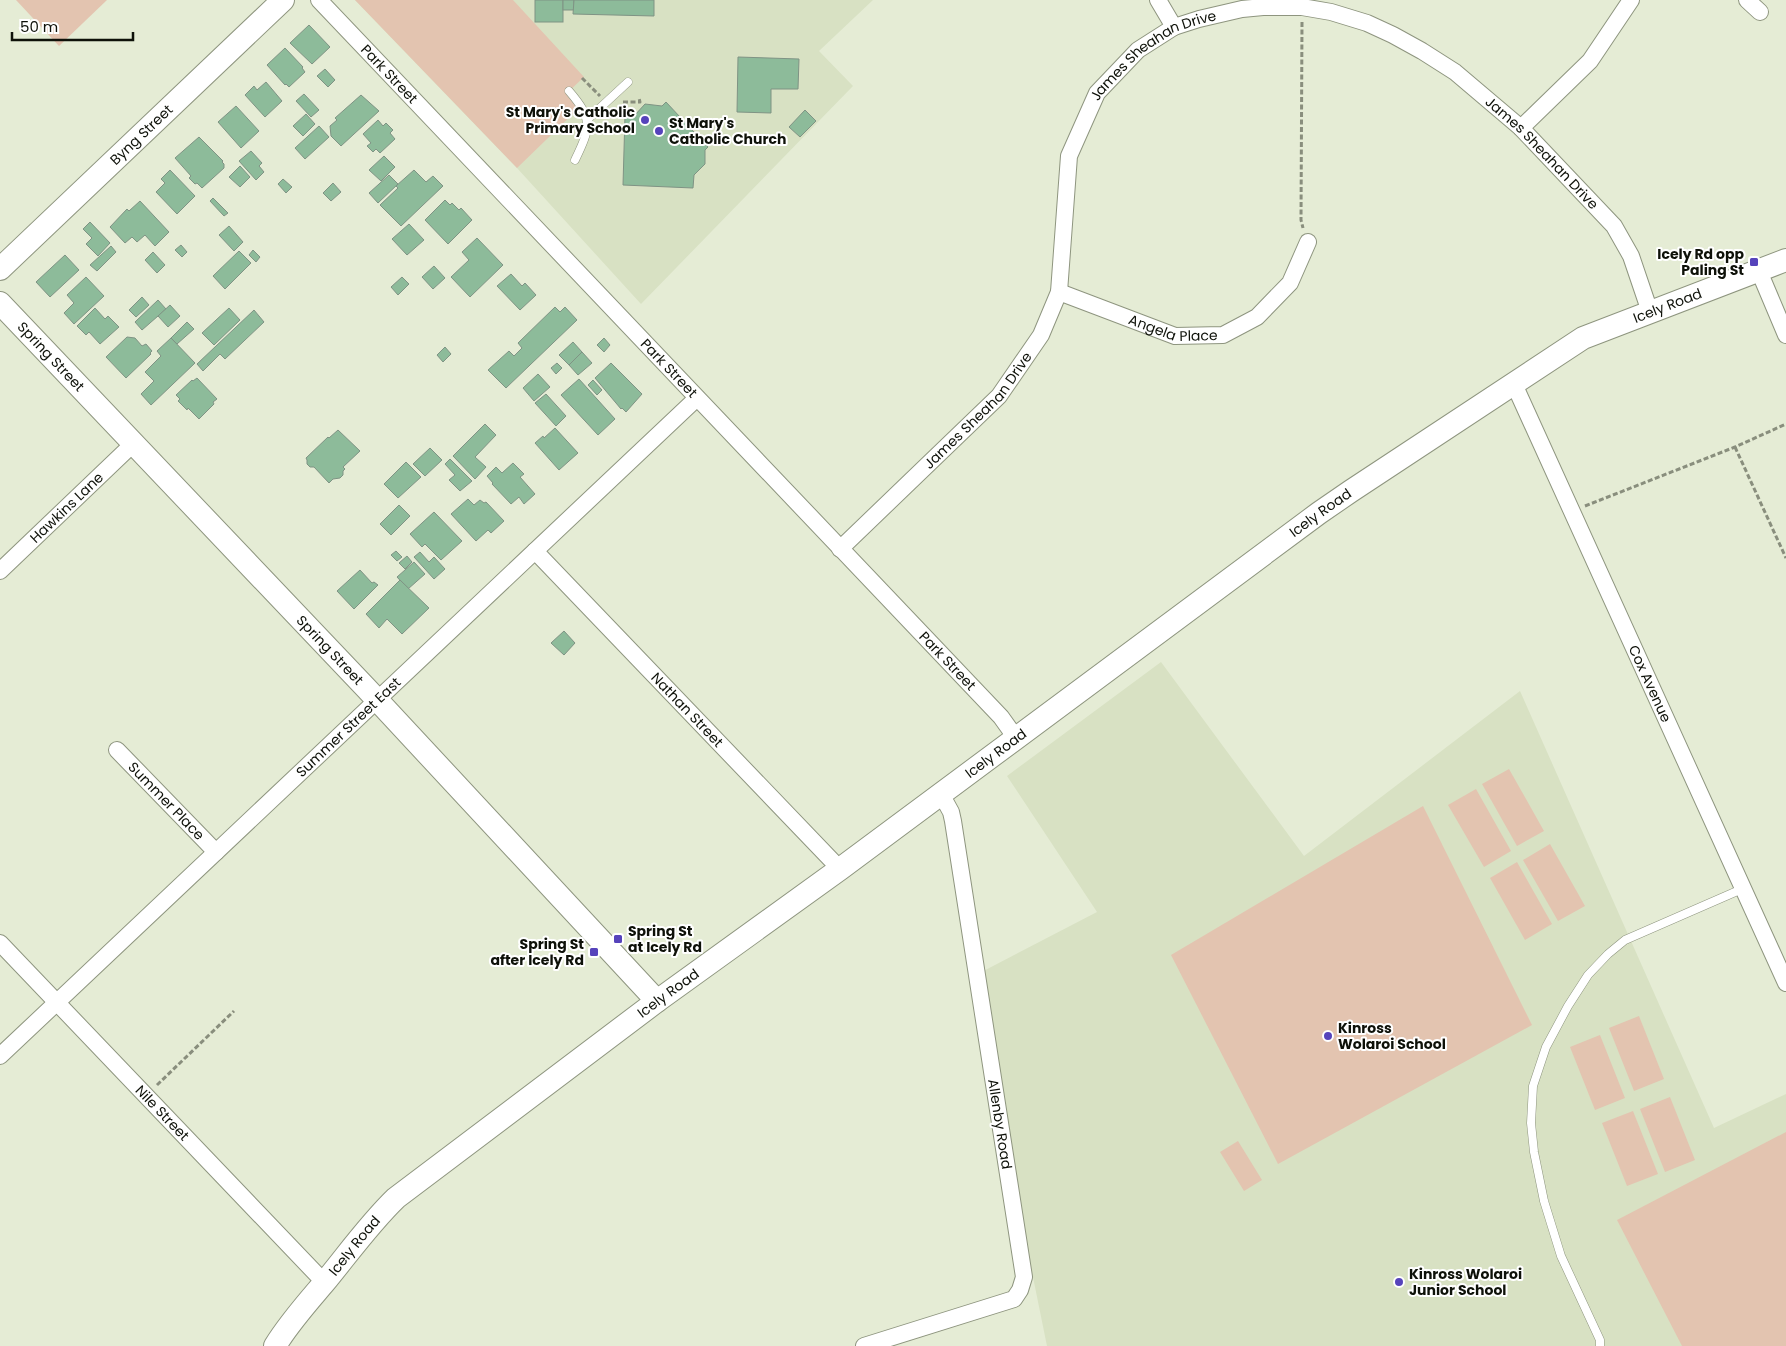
<svg xmlns="http://www.w3.org/2000/svg" width="1786" height="1346" font-family="Poppins,sans-serif">
<rect width="100%" height="100%" fill="#e5ecd5"/>
<g fill="#d8e1c3">
<polygon points="355,0 873,0 819,51 853,86 641,304 517,168"/>
<polygon points="1161,662 1304,856 1520,691 1714,1128 1786,1094 1786,1346 1047,1346 972,977 1097,912 1007,776"/>
</g>
<g fill="#e3c4b0">
<polygon points="16,0 107,0 59,46"/>
<polygon points="355,0 513,0 584,77 566,94 578,109 517,168"/>
<polygon points="1509,769 1544,831 1517,846 1482,784"/>
<polygon points="1476,789 1511,851 1484,867 1448,805"/>
<polygon points="1423,806 1532,1025 1278,1164 1171,955"/>
<polygon points="1550,844 1585,906 1558,921 1523,860"/>
<polygon points="1517,862 1552,924 1525,940 1490,878"/>
<polygon points="1639,1016 1664,1079 1634,1091 1609,1028"/>
<polygon points="1600,1035 1625,1098 1595,1110 1570,1047"/>
<polygon points="1670,1097 1695,1160 1665,1172 1640,1109"/>
<polygon points="1633,1111 1658,1174 1627,1186 1602,1123"/>
<polygon points="1786,1132 1786,1346 1682,1346 1617,1220"/>
<polygon points="1238,1141 1262,1180 1244,1191 1220,1152"/>
</g>
<g fill="#8dbb9a" stroke="#7f9384">
<rect x="535" y="0" width="28" height="22"/>
<rect x="563" y="0" width="11" height="10"/>
<polygon points="574,0 654,0 654,16 573,14"/>
<polygon points="309,25 330,47 312,64 290,43"/>
<polygon points="285,48 303,67 302,68 305,72 289,87 286,84 285,85 267,65"/>
<polygon points="738,57 799,59 798,89 771,89 771,113 737,112"/>
<polygon points="325,69 335,80 328,87 317,76"/>
<polygon points="266,82 282,101 265,117 245,95 254,86 257,90"/>
<polygon points="304,94 319,110 311,117 296,101"/>
<polygon points="361,95 379,111 341,146 331,136 330,126 337,120 335,118"/>
<polygon points="666,102 708,147 705,150 705,164 694,175 693,188 623,185 625,115 634,116 645,104 662,106"/>
<polygon points="236,106 259,131 241,148 218,122"/>
<polygon points="805,110 816,121 800,137 789,127"/>
<polygon points="306,114 315,124 303,136 293,126"/>
<polygon points="378,120 383,126 386,123 393,130 390,133 395,139 380,153 376,149 373,152 367,146 371,143 363,134"/>
<polygon points="319,126 329,137 305,159 295,148"/>
<polygon points="199,137 223,161 222,162 224,164 224,168 202,188 197,183 195,184 189,178 191,176 175,158"/>
<polygon points="251,151 262,163 259,166 264,172 256,180 239,161"/>
<polygon points="384,156 395,167 381,181 369,170"/>
<polygon points="240,166 250,177 240,187 229,177"/>
<polygon points="170,170 195,196 177,214 156,192 165,183 161,179"/>
<polygon points="414,170 426,182 433,176 443,186 401,226 380,205 398,188 396,186"/>
<polygon points="389,175 398,184 378,203 369,193"/>
<polygon points="283,179 292,187 286,193 278,184"/>
<polygon points="333,183 341,192 331,201 323,193"/>
<polygon points="213,198 228,213 224,216 210,201"/>
<polygon points="445,200 450,205 452,203 459,210 461,208 472,220 448,244 425,220"/>
<polygon points="140,201 169,232 155,246 145,235 137,242 132,237 125,243 110,227 127,209 129,211"/>
<polygon points="90,222 110,243 98,256 86,244 92,238 83,229"/>
<polygon points="409,224 424,240 407,255 392,239"/>
<polygon points="229,226 243,242 234,251 219,235"/>
<polygon points="477,238 503,265 470,297 451,277 469,260 462,252"/>
<polygon points="181,245 187,252 182,257 175,250"/>
<polygon points="111,246 116,252 97,271 90,265"/>
<polygon points="253,250 260,257 256,262 249,255"/>
<polygon points="239,251 251,263 225,289 213,276"/>
<polygon points="153,252 165,265 157,273 145,260"/>
<polygon points="65,255 79,270 50,297 36,282"/>
<polygon points="434,266 445,278 433,289 422,277"/>
<polygon points="511,274 522,286 525,283 536,295 520,310 497,286"/>
<polygon points="86,277 104,296 74,324 64,313 74,303 67,295"/>
<polygon points="402,277 409,284 398,295 391,287"/>
<polygon points="142,297 149,305 136,317 129,310"/>
<polygon points="158,300 166,309 142,330 135,322"/>
<polygon points="170,305 180,316 168,327 158,316"/>
<polygon points="555,307 560,312 565,307 577,320 506,388 488,370 509,351 514,356 522,348 518,343"/>
<polygon points="95,308 105,319 108,316 119,327 100,344 89,332 86,335 77,326"/>
<polygon points="229,308 240,320 214,345 202,333"/>
<polygon points="254,310 264,322 225,359 220,354 203,371 197,364"/>
<polygon points="187,322 194,329 177,344 171,338"/>
<polygon points="127,337 135,338 142,346 146,344 152,351 150,353 151,354 126,378 106,357"/>
<polygon points="171,338 195,363 151,405 141,394 154,381 145,372 161,356 157,351"/>
<polygon points="604,338 610,345 604,352 597,345"/>
<polygon points="573,342 582,352 569,365 559,355"/>
<polygon points="445,347 451,354 443,362 437,355"/>
<polygon points="582,352 592,363 578,375 569,365"/>
<polygon points="557,363 562,368 556,374 551,368"/>
<polygon points="611,363 642,394 626,412 622,408 621,409 595,378"/>
<polygon points="538,374 550,387 534,401 523,388"/>
<polygon points="197,378 217,399 213,402 214,404 199,419 188,408 187,410 178,401 180,399 176,395 192,380 193,381"/>
<polygon points="579,379 615,419 598,435 561,395"/>
<polygon points="593,380 602,390 597,395 588,385"/>
<polygon points="546,394 566,416 556,426 535,403"/>
<polygon points="485,424 496,435 475,457 486,467 475,479 453,456"/>
<polygon points="555,428 578,453 559,470 535,443 543,436 544,438"/>
<polygon points="338,430 360,451 343,467 345,469 343,471 343,475 340,478 333,479 329,483 314,467 310,467 307,464 307,460 306,458 328,437 329,438"/>
<polygon points="430,448 442,460 425,476 413,464"/>
<polygon points="450,459 472,481 460,491 449,480 455,475 445,464"/>
<polygon points="406,462 421,477 398,498 384,484"/>
<polygon points="513,463 524,474 520,477 535,494 524,504 519,497 511,504 492,484 493,483 487,476 496,467 502,473"/>
<polygon points="468,499 474,505 480,500 484,503 486,502 504,521 491,533 488,530 476,541 451,514"/>
<polygon points="399,505 410,516 391,535 380,524"/>
<polygon points="434,512 462,541 441,560 425,544 422,547 410,534"/>
<polygon points="396,551 402,557 397,561 391,555"/>
<polygon points="420,552 429,562 434,557 445,569 434,579 414,557"/>
<polygon points="407,556 412,562 405,569 399,563"/>
<polygon points="414,562 425,574 408,589 397,577"/>
<polygon points="360,570 372,583 374,582 378,585 354,609 337,591"/>
<polygon points="400,580 429,608 402,634 387,619 379,628 366,614"/>
<polygon points="564,631 575,643 564,655 551,643"/>
</g>
<g fill="none" stroke-linecap="round" stroke-linejoin="round">
<defs>
<g id="lane">
<path d="M569,91C593,119 591,127 575,160"/>
<polyline points="588,119 628,82"/>
<polyline points="1600,1346 1600,1340 1561,1256 1544,1201 1534,1152 1531,1123 1533,1086 1546,1047 1568,1006 1588,975 1608,954 1625,940 1742,889"/>
</g>
<g id="street">
<path id="s1" d="M319,0L1001,717L1016,738"/>
<polyline points="1158,0 1174,27"/>
<polyline points="1747,0 1760,12"/>
<polyline points="1521,128 1590,61 1631,0"/>
<polyline points="1759,271 1786,335"/>
<path id="s2" d="M1059,292L1175,336L1223,335L1257,317L1290,283L1308,242"/>
<path id="s3" d="M1514,384L1786,983"/>
<path id="s4" d="M840,549L999,396L1041,335L1059,292L1069,156L1097,93L1138,50L1174,27L1199,19L1242,9L1263,7H1302L1331,12L1367,23L1393,35L1422,51L1455,72L1521,128L1614,226L1631,256L1650,312"/>
<path id="s5" d="M535,551L840,869"/>
<path id="s6" d="M0,571L134,443"/>
<path id="s7" d="M117,750L216,852"/>
<path id="s8" d="M0,943L324,1282"/>
<path id="s9" d="M0,1056L697,398"/>
<polyline points="864,1346 1014,1299 1020,1290 1024,1277 953,821 951,812 941,794"/>
</g>
<g id="secondary">
<path id="s10" d="M0,269L283,0"/>
<path id="s11" d="M0,303L367,689L657,1001"/>
<path id="s12" d="M275,1346C289,1323 307,1303 324,1283C348,1254 369,1224 396,1198L657,1001L840,869L1319,513L1351,491L1583,338L1786,260"/>
</g>
</defs>
<use href="#lane" stroke="#8e957f" stroke-width="9"/>
<use href="#street" stroke="#8e957f" stroke-width="18"/>
<use href="#secondary" stroke="#8e957f" stroke-width="24"/>
<g stroke="#898e7d" stroke-width="3" stroke-dasharray="5 2.5" stroke-linecap="butt">
<polyline points="1302,22 1301,220 1303,228"/>
<polyline points="582,78 600,96"/>
<polyline points="623,102 640,102 639,98"/>
<polyline points="1735,447 1786,558"/>
<polyline points="1585,506 1735,447 1786,424"/>
<polyline points="157,1085 234,1011"/>
</g>
<use href="#lane" stroke="#fff" stroke-width="8"/>
<use href="#street" stroke="#fff" stroke-width="16"/>
<use href="#secondary" stroke="#fff" stroke-width="22"/>
</g>
<g fill="#5643bb" stroke="#fff" stroke-width="2">
<circle cx="645" cy="120" r="5"/>
<circle cx="659" cy="131" r="5"/>
<rect x="1749" y="257" width="10" height="10" rx="2.5"/>
<rect x="613" y="934" width="10" height="10" rx="2.5"/>
<rect x="589" y="947" width="10" height="10" rx="2.5"/>
<circle cx="1328" cy="1036" r="5"/>
<circle cx="1399" cy="1282" r="5"/>
</g>
<g text-anchor="middle" stroke-width="4" stroke-linejoin="round" paint-order="stroke">
<g font-size="14" fill="#0e1109" stroke="#fff">
<text dy="5" stroke="none"><textPath href="#s4" startOffset="616">James Sheahan Drive</textPath></text>
<text dy="5" stroke="none"><textPath href="#s1" startOffset="102">Park Street</textPath></text>
<text dy="5" stroke="none"><textPath href="#s10" startOffset="195">Byng Street</textPath></text>
<text dy="5" stroke="none"><textPath href="#s4" startOffset="1066">James Sheahan Drive</textPath></text>
<text dy="5" stroke="none"><textPath href="#s12" startOffset="1748">Icely Road</textPath></text>
<text dy="5" stroke="none"><textPath href="#s2" startOffset="121">Angela Place</textPath></text>
<text dy="5" stroke="none"><textPath href="#s11" startOffset="74">Spring Street</textPath></text>
<text dy="5" stroke="none"><textPath href="#s1" startOffset="508">Park Street</textPath></text>
<text dy="5" stroke="none"><textPath href="#s4" startOffset="196">James Sheahan Drive</textPath></text>
<text dy="5" stroke="none"><textPath href="#s6" startOffset="92">Hawkins Lane</textPath></text>
<text dy="5" stroke="none"><textPath href="#s12" startOffset="1342">Icely Road</textPath></text>
<text dy="5" stroke="none"><textPath href="#s11" startOffset="479">Spring Street</textPath></text>
<text dy="5" stroke="none"><textPath href="#s1" startOffset="912">Park Street</textPath></text>
<text dy="5" stroke="none"><textPath href="#s3" startOffset="329">Cox Avenue</textPath></text>
<text dy="5" stroke="none"><textPath href="#s5" startOffset="220">Nathan Street</textPath></text>
<text dy="5" stroke="none"><textPath href="#s9" startOffset="479">Summer Street East</textPath></text>
<text dy="5" stroke="none"><textPath href="#s12" startOffset="938">Icely Road</textPath></text>
<text dy="5" stroke="none"><textPath href="#s7" startOffset="71">Summer Place</textPath></text>
<text dy="5" stroke="none"><textPath href="#s12" startOffset="532">Icely Road</textPath></text>
<text dy="5" stroke="none"><textPath href="#s8" startOffset="235">Nile Street</textPath></text>
<text transform="translate(1000 1124) rotate(81)" y="5">Allenby Road</text>
<text dy="5" stroke="none"><textPath href="#s12" startOffset="128">Icely Road</textPath></text>
</g>
<g font-size="14" font-weight="bold" fill="#0e1109" stroke="#fff" text-anchor="start">
<text x="635" y="117" text-anchor="end">St Mary's Catholic<tspan x="635" dy="16">Primary School</tspan></text>
<text x="669" y="128">St Mary's<tspan x="669" dy="16">Catholic Church</tspan></text>
<text x="1744" y="259" text-anchor="end">Icely Rd opp<tspan x="1744" dy="16">Paling St</tspan></text>
<text x="628" y="936">Spring St<tspan x="628" dy="16">at Icely Rd</tspan></text>
<text x="584" y="949" text-anchor="end">Spring St<tspan x="584" dy="16">after Icely Rd</tspan></text>
<text x="1338" y="1033">Kinross<tspan x="1338" dy="16">Wolaroi School</tspan></text>
<text x="1409" y="1279">Kinross Wolaroi<tspan x="1409" dy="16">Junior School</tspan></text>
</g>
</g>
<path d="M12 32v8h121v-8" fill="none" stroke="#0e1109" stroke-width="2.5"/>
<text x="20" y="32" font-size="15" fill="#0e1109" stroke="#ffffff" stroke-width="4" paint-order="stroke">50 m</text>
</svg>
